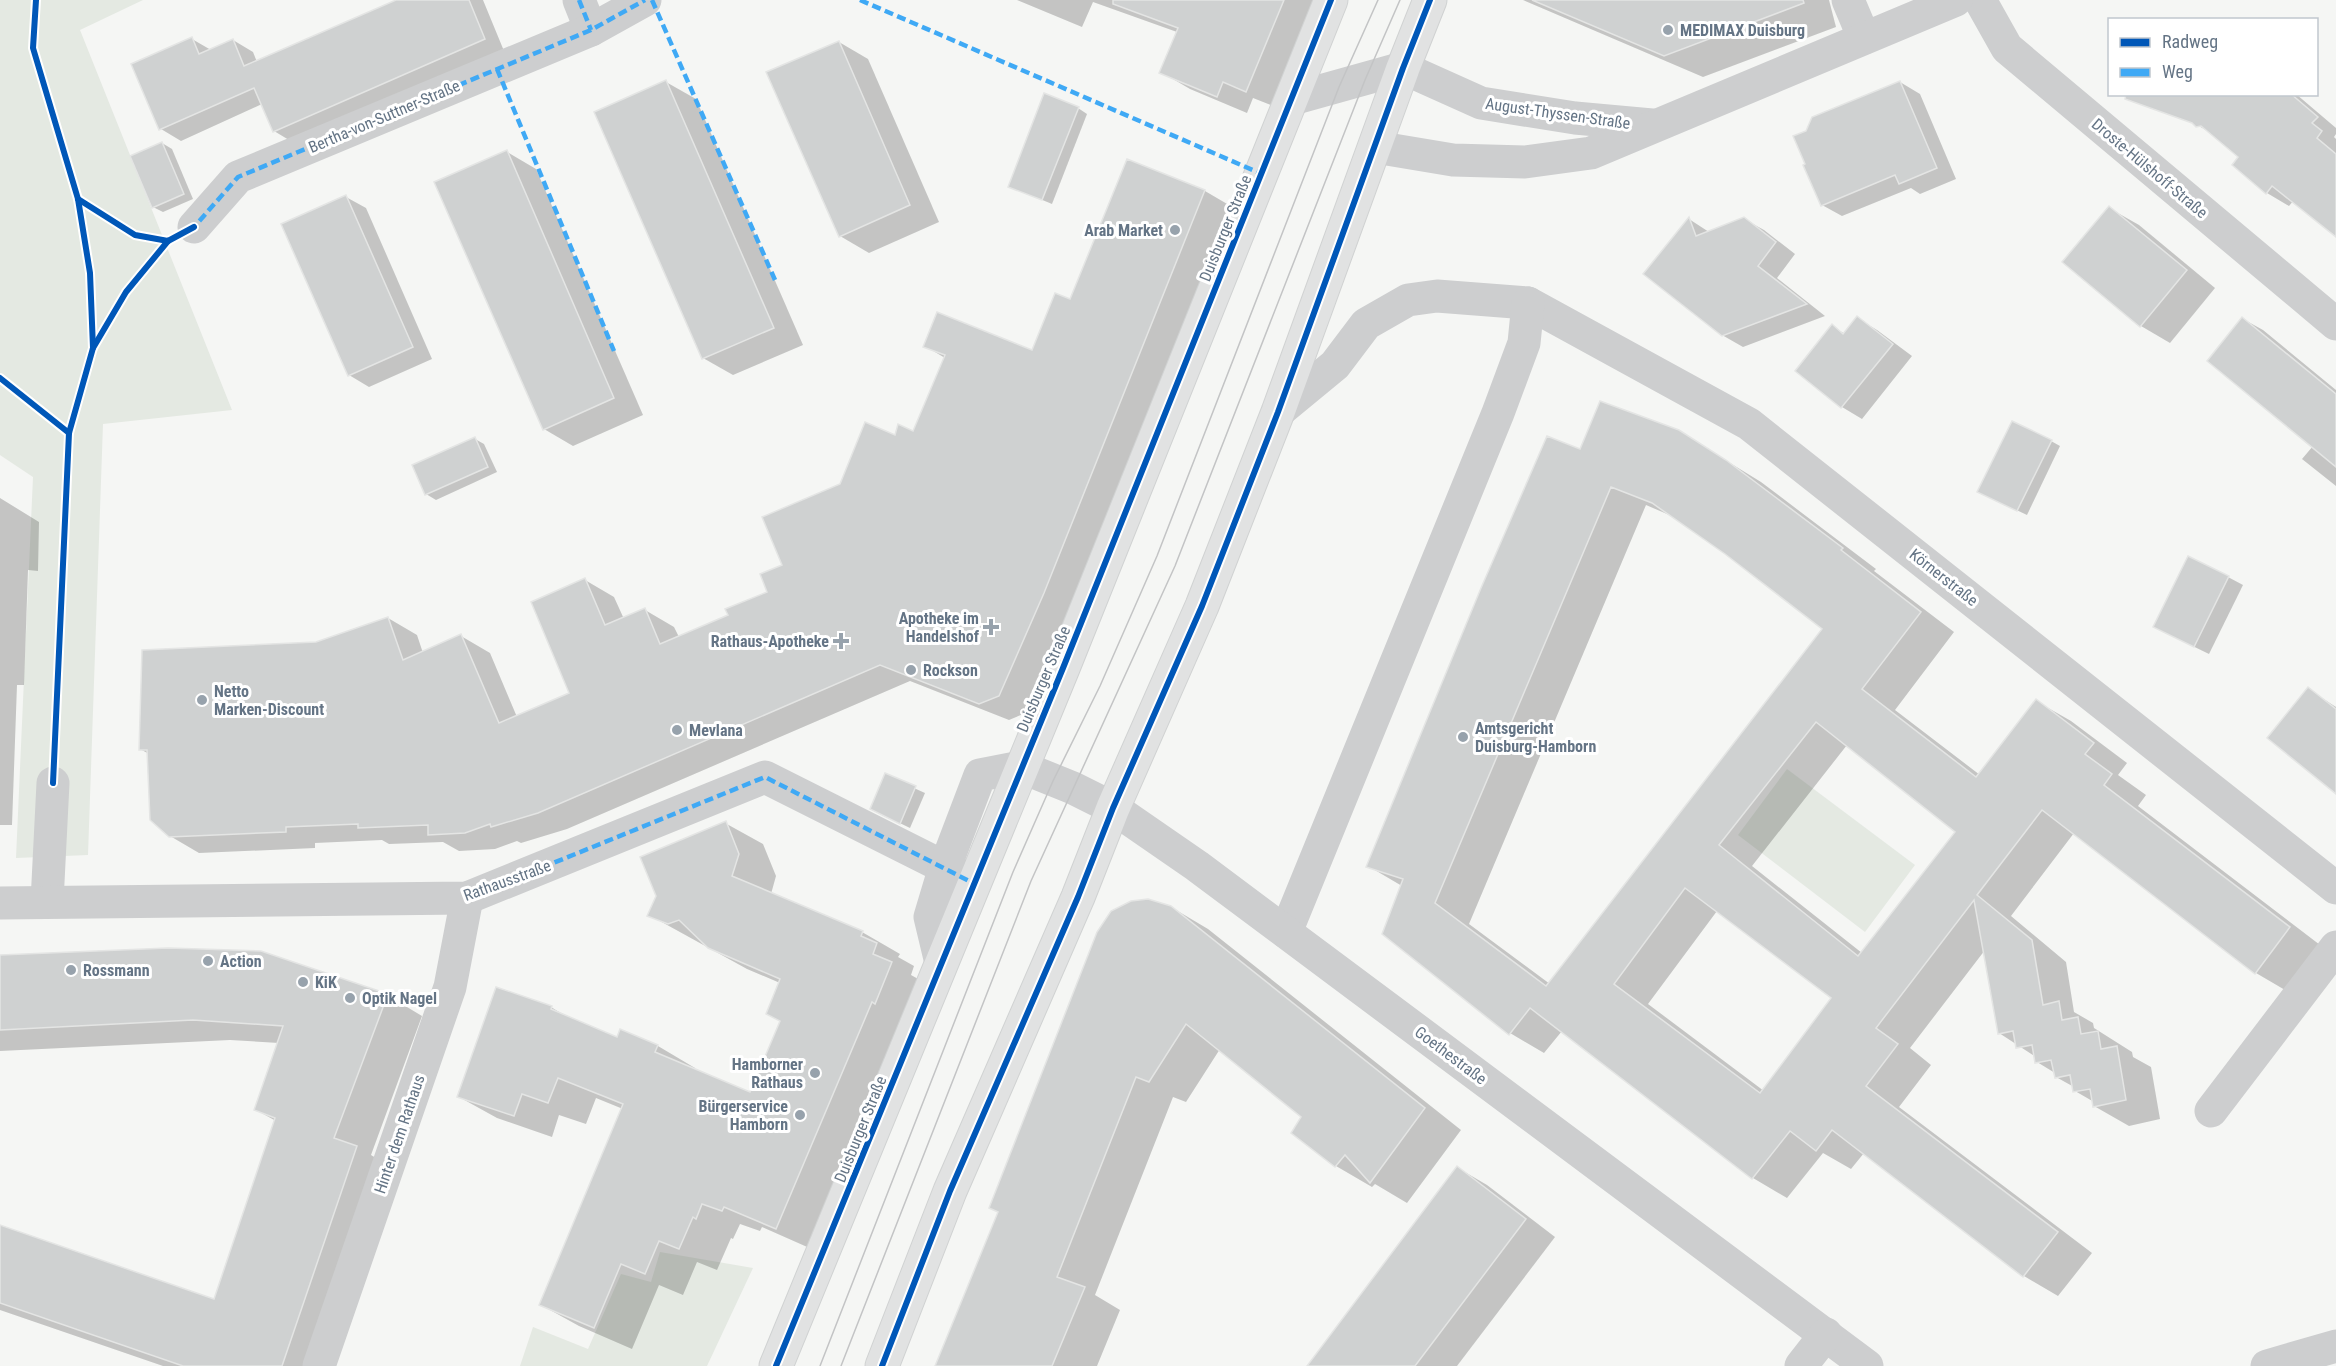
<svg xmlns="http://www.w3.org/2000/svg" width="2336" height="1366" font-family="'Roboto Condensed',sans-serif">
<rect width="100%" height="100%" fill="#f5f6f4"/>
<g fill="#e4e9e2">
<polygon points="0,0 143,0 80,30 232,410 103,424 88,855 16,858 33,477 0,455"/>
<polygon points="1787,769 1915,865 1865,932 1738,835"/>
<polygon points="660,1252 753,1268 707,1366 520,1366 533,1327 588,1349 621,1274 651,1282"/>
</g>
<g fill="#0003" fill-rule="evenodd">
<polygon points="399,0 483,0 504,51 294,143 274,131 262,104 181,141 161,129 192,39 211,50 233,40 253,52 257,62"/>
<polygon points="1017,0 1320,0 1276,107 1253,98 1247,113 1190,89 1161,72 1177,32 1093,2 1082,27"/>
<polygon points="1523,0 1829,0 1836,27 1703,77"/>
<polygon points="839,42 868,59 939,222 869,253 840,236"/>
<polygon points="666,82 696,99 803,345 733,375 703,358"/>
<polygon points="1900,82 1920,94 1956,179 1920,194 1911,188 1842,216 1822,205"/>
<polygon points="2163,94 2296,94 2336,128 2336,134 2334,137 2336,139 2336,236 2294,200 2289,206 2267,193 2240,157 2213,134 2188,120"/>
<polygon points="1078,108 1087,114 1052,204 1009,186"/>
<polygon points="162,143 172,149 193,199 163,212 153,207"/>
<polygon points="507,152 536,169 643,415 573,446 544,429"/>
<polygon points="1128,160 1205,191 1234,208 1028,712 1009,720 910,681 567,829 521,843 517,841 495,849 459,851 443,842 389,844 382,840 315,843 315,848 199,853 170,836 149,754 140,749 317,643 388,618 417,635 423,653 461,636 490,653 517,717 571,694 585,580 614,597 624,619 645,610 674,627 679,637 730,616 769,593 784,566 841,485 896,437 914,433 945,358 925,346 1033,352 1071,301"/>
<polygon points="346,197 366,208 432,359 369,387 349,375"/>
<polygon points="2109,208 2139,225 2215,288 2170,343 2141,326"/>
<polygon points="1689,219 1709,232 1744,219 1764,230 1795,254 1777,278 1825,316 1743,347 1722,335"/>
<polygon points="1857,318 1877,330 1912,356 1862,419 1842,407 1797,371 1832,326 1845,334"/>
<polygon points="2243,319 2263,330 2336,390 2336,486 2302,459 2313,446"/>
<path d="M1678,431L1761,482L1876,569L1874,571L1954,632L1895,710L1980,775L2036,701L2071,721L2127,763L2118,775L2146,795L2138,806L2324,948L2290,993L2256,973L2074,833L2011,916L2066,962L2074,1012L2093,1023L2094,1028L2132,1052L2133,1057L2151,1067L2160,1119L2129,1126L2094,1106V1102L2075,1091L2074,1087L2056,1077L2055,1073L2037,1062L2036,1057L1999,1033L1985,950L1910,1048L1931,1065L1899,1107L2092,1253L2058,1296L2024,1276L1864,1153L1851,1169L1823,1153L1787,1198L1753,1178L1562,1031L1544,1053L1510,1033L1402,886L1368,866L1581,451ZM1646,505L1674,517L1726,552L1824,629L1550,984L1469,924ZM1847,745L1957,832L1862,953L1752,866ZM1717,911L1834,998L1764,1091L1648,1004Z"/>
<polygon points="475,439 484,444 497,472 436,500 426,494"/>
<polygon points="2051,441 2060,446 2027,515 1989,497"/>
<polygon points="0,498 39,522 38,571 28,570 24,685 17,685 12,825 0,825"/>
<polygon points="2228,577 2243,585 2209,654 2170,635"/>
<polygon points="2308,689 2336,707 2336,792"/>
<polygon points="885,775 925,793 910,828 881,814"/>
<polygon points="725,823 763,844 776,876 771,894 862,932 900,954 898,957 914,966 911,975 929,985 814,1250 762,1227 760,1231 740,1224 733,1239 731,1238 717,1270 697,1262 683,1295 659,1285 632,1349 579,1326 541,1305 623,1109 596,1098 586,1124 559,1115 552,1137 497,1118 459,1097 551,1007 572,1020 618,1039 621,1031 658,1046 695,1068 694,1070 751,1093 781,1022 780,983 747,969 649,915"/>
<polygon points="1171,907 1208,929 1461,1130 1407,1203 1375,1184 1372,1187 1336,1166 1293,1133 1303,1116 1220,1049 1186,1102 1173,1097 1095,1295 1120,1310 1097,1366 937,1366"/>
<polygon points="0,956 387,995 422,1016 371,1155 392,1168 324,1366 163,1366 0,1310 0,1227 215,1301 276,1121 256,1110 279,1043 230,1040 0,1051"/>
<polygon points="1458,1168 1487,1185 1555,1237 1457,1366 1317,1366"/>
</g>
<g fill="#cfd1d1" stroke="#e4e5e4" stroke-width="1.5" fill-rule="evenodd">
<polygon points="396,0 469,0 485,39 273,132 254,88 159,130 131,64 192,37 199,54 233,39 244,66"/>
<polygon points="1113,0 1284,0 1246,92 1223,82 1217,97 1159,73 1178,28 1113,4"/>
<polygon points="1532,0 1803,0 1804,3 1664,56"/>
<polygon points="839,41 910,205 839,237 766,72"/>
<polygon points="666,80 774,328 702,359 594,112"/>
<polygon points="1900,81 1937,168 1899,184 1895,175 1821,206 1803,165 1805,164 1793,136 1806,131 1812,117"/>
<polygon points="1044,93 1079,107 1042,200 1008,187"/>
<polygon points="2126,94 2291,94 2318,117 2312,123 2322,131 2317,138 2336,154 2336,237 2272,186 2266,194 2232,165 2238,157 2201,126 2196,127 2192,123 2125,99"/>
<polygon points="162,142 184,194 152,208 130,156"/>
<polygon points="507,150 614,398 543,430 434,182"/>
<polygon points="1127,159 1205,190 1044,593 999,696 979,704 880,665 538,813 491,827 490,824 465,833 428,835 428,825 358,828 358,824 286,827 286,832 169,837 150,820 147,750 139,750 142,650 316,642 388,617 403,660 461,634 499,723 569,693 531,602 585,578 605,625 645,608 660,644 728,615 725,609 767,592 760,574 782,565 762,517 840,484 865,422 895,435 898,424 913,431 945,355 923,347 937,312 1032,350 1055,293 1070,299"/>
<polygon points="346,195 413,347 348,376 281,224"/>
<polygon points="2109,206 2187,270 2140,327 2062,262"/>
<polygon points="1689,217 1696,236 1744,217 1776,242 1758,266 1807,304 1722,336 1643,274"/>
<polygon points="1857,316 1893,344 1841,408 1795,371 1832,324 1843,334"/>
<polygon points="2242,317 2336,394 2336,467 2207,361"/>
<path d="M1600,401L1679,430L1726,460L1843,548L1841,550L1921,612L1862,689L1976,777L2036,699L2094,743L2085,754L2112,774L2104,785L2290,927L2255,974L2042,810L1977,895L2032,940L2043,1005L2059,1001L2062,1020L2078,1017L2081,1034L2098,1031L2101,1049L2117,1046L2126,1100L2093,1107L2090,1089L2073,1092L2070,1075L2055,1078L2051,1060L2035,1063L2032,1045L2016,1048L2013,1031L1998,1034L1974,900L1876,1028L1898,1044L1866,1086L2058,1232L2023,1277L1832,1130L1816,1151L1790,1131L1752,1179L1530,1008L1509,1035L1382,934L1403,879L1366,867L1481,588L1547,436L1580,449ZM1611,487L1652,503L1725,554L1822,629L1546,986L1435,903ZM1816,722L1955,832L1858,956L1719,845ZM1685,888L1831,998L1760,1093L1614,984Z"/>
<polygon points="2012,421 2052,440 2017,511 1977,492"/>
<polygon points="475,437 488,467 425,495 412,465"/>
<polygon points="2188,556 2229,576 2194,647 2153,627"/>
<polygon points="2308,687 2336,709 2336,794 2267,738"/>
<polygon points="885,773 916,786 900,824 870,809"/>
<polygon points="726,821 739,854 732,876 863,931 861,936 877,943 873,954 892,962 875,1004 872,1002 776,1229 724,1207 722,1211 702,1204 696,1219 693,1217 679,1249 659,1241 645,1274 621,1264 594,1328 539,1305 623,1104 558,1078 548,1103 522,1094 514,1116 457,1097 496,987 552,1006 551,1009 617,1037 620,1029 658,1045 655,1052 750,1092 780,1021 766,1014 780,979 708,948 679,920 668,924 647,916 656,896 640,857"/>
<polygon points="1148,899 1171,906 1425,1108 1370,1183 1345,1155 1335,1167 1291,1133 1301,1117 1186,1024 1149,1082 1136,1077 1057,1277 1085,1287 1052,1366 935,1366 998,1212 989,1208 1097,932 1111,911 1131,901"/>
<polygon points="168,948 261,951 388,994 334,1138 357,1146 282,1366 183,1366 0,1303 0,1225 214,1299 275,1118 254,1110 283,1026 193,1020 0,1030 0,955"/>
<polygon points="1457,1166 1526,1219 1415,1366 1307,1366"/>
</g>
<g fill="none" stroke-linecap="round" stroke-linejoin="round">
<defs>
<g id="major">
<polyline points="776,1366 1063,668 1331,0"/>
<polyline points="882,1366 950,1191 1078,897 1113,808 1202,606 1278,412 1403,68 1430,0"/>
</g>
</defs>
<use href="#major" stroke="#d0d2d2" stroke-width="35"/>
<g stroke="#cdcecf" stroke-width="33">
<polyline points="579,0 591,30"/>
<polyline points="1848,0 1864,38"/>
<polyline points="1980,0 2007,48 2336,324"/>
<polyline points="1292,99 1403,68 1481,103 1575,118 1652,125"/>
<polyline points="1375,147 1453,160 1525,162 1591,153 1956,0"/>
<polyline points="194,227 238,177 591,30 645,0"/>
<polyline points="1278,412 1335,365 1366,324 1408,300 1437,296 1528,303 1749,424 2336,888"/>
<polyline points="47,902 53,783"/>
<polyline points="0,903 467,898 765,777 964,877"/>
<polyline points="1286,932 1498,413 1524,343 1528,303"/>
<polyline points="941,963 930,917 945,867 980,775 1021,767 1073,788 1113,808 1197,866 1867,1366"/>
<polyline points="2211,1111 2336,947"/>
<polyline points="319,1366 450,987 467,898"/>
<polyline points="1801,1366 1826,1334"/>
<polyline points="2267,1366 2336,1346"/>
</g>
<use href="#major" stroke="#e1e2e2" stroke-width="33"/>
<g stroke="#c3c4c5" stroke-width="1.5">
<polyline points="820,1366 1013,872 1053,781 1100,686 1157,556 1339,87 1378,0"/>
<polyline points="841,1366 1031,881 1175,566 1365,80 1400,0"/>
</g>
<g stroke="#3fa9f5" stroke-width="4.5" stroke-dasharray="9 4.5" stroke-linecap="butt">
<polyline points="579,0 591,30"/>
<polyline points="652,0 775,280"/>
<polyline points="860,0 1262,174"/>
<polyline points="497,69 614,351"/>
<polyline points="189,229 194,227 238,177 591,30 645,0"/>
<polyline points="467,898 765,777 973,883"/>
</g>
<defs>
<g id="cycleway">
<polyline points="36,0 33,48 78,199 90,273 93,348 69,433 53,783"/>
<polyline points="78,199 135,235 168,241 194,227"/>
<polyline points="93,348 126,292 168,241"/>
<polyline points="0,378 69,433"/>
<polyline points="776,1366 1063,668 1331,0"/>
<polyline points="882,1366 950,1191 1078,897 1113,808 1202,606 1278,412 1403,68 1430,0"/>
</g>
</defs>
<use href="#cycleway" stroke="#fff" stroke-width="10"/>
<use href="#cycleway" stroke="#0057b8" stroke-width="6"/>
</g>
<g fill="#97a2ac" stroke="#fff" stroke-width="2">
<circle cx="1668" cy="30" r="6"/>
<circle cx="1175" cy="230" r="6"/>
<path d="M988 618h6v6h6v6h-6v6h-6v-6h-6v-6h6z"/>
<path d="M838 632h6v6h6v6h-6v6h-6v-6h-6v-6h6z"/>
<circle cx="911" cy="670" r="6"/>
<circle cx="202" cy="700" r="6"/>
<circle cx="677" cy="730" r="6"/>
<circle cx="1463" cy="737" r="6"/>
<circle cx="208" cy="961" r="6"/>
<circle cx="71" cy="970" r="6"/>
<circle cx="303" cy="982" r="6"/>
<circle cx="350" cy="998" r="6"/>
<circle cx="815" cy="1073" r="6"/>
<circle cx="800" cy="1115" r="6"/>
</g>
<g text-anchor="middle" stroke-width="6" stroke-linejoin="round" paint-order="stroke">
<g font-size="16" font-weight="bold" fill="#647485" stroke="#fff" text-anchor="start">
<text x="1680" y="36">MEDIMAX Duisburg</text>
<text x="1163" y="236" text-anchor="end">Arab Market</text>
<text x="979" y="624" text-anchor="end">Apotheke im<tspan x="979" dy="18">Handelshof</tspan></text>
<text x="829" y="647" text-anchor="end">Rathaus-Apotheke</text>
<text x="923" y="676">Rockson</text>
<text x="214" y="697">Netto<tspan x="214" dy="18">Marken-Discount</tspan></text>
<text x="1475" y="734">Amtsgericht<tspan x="1475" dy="18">Duisburg-Hamborn</tspan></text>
<text x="689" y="736">Mevlana</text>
<text x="220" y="967">Action</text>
<text x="83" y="976">Rossmann</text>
<text x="315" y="988">KiK</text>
<text x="362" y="1004">Optik Nagel</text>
<text x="803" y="1070" text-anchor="end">Hamborner<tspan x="803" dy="18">Rathaus</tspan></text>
<text x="788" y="1112" text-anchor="end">Bürgerservice<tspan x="788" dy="18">Hamborn</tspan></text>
</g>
<g font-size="16" fill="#647485" stroke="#fff">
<text transform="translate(1558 113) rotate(8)" y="6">August-Thyssen-Straße</text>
<text transform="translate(384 116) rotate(-23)" y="6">Bertha-von-Suttner-Straße</text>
<text transform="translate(2150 168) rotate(40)" y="6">Droste-Hülshoff-Straße</text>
<text transform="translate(1225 228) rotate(-68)" y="6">Duisburger Straße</text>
<text transform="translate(1944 577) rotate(38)" y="6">Körnerstraße</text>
<text transform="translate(1043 679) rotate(-67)" y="6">Duisburger Straße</text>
<text transform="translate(507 880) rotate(-20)" y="6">Rathausstraße</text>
<text transform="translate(1451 1055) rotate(37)" y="6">Goethestraße</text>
<text transform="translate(860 1129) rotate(-68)" y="6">Duisburger Straße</text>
<text transform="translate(399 1134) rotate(-71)" y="6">Hinter dem Rathaus</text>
</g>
</g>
<rect x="2108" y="18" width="210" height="78" fill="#ffffff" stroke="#c1c7ce" stroke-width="1.5"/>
<rect x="2120" y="38" width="30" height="9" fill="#0057b8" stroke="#c1c7ce" stroke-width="1.5"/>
<text x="2162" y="48" font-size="18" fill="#647485">Radweg</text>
<rect x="2120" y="68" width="30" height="9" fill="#3fa9f5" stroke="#c1c7ce" stroke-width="1.5"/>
<text x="2162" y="78" font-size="18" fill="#647485">Weg</text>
</svg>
